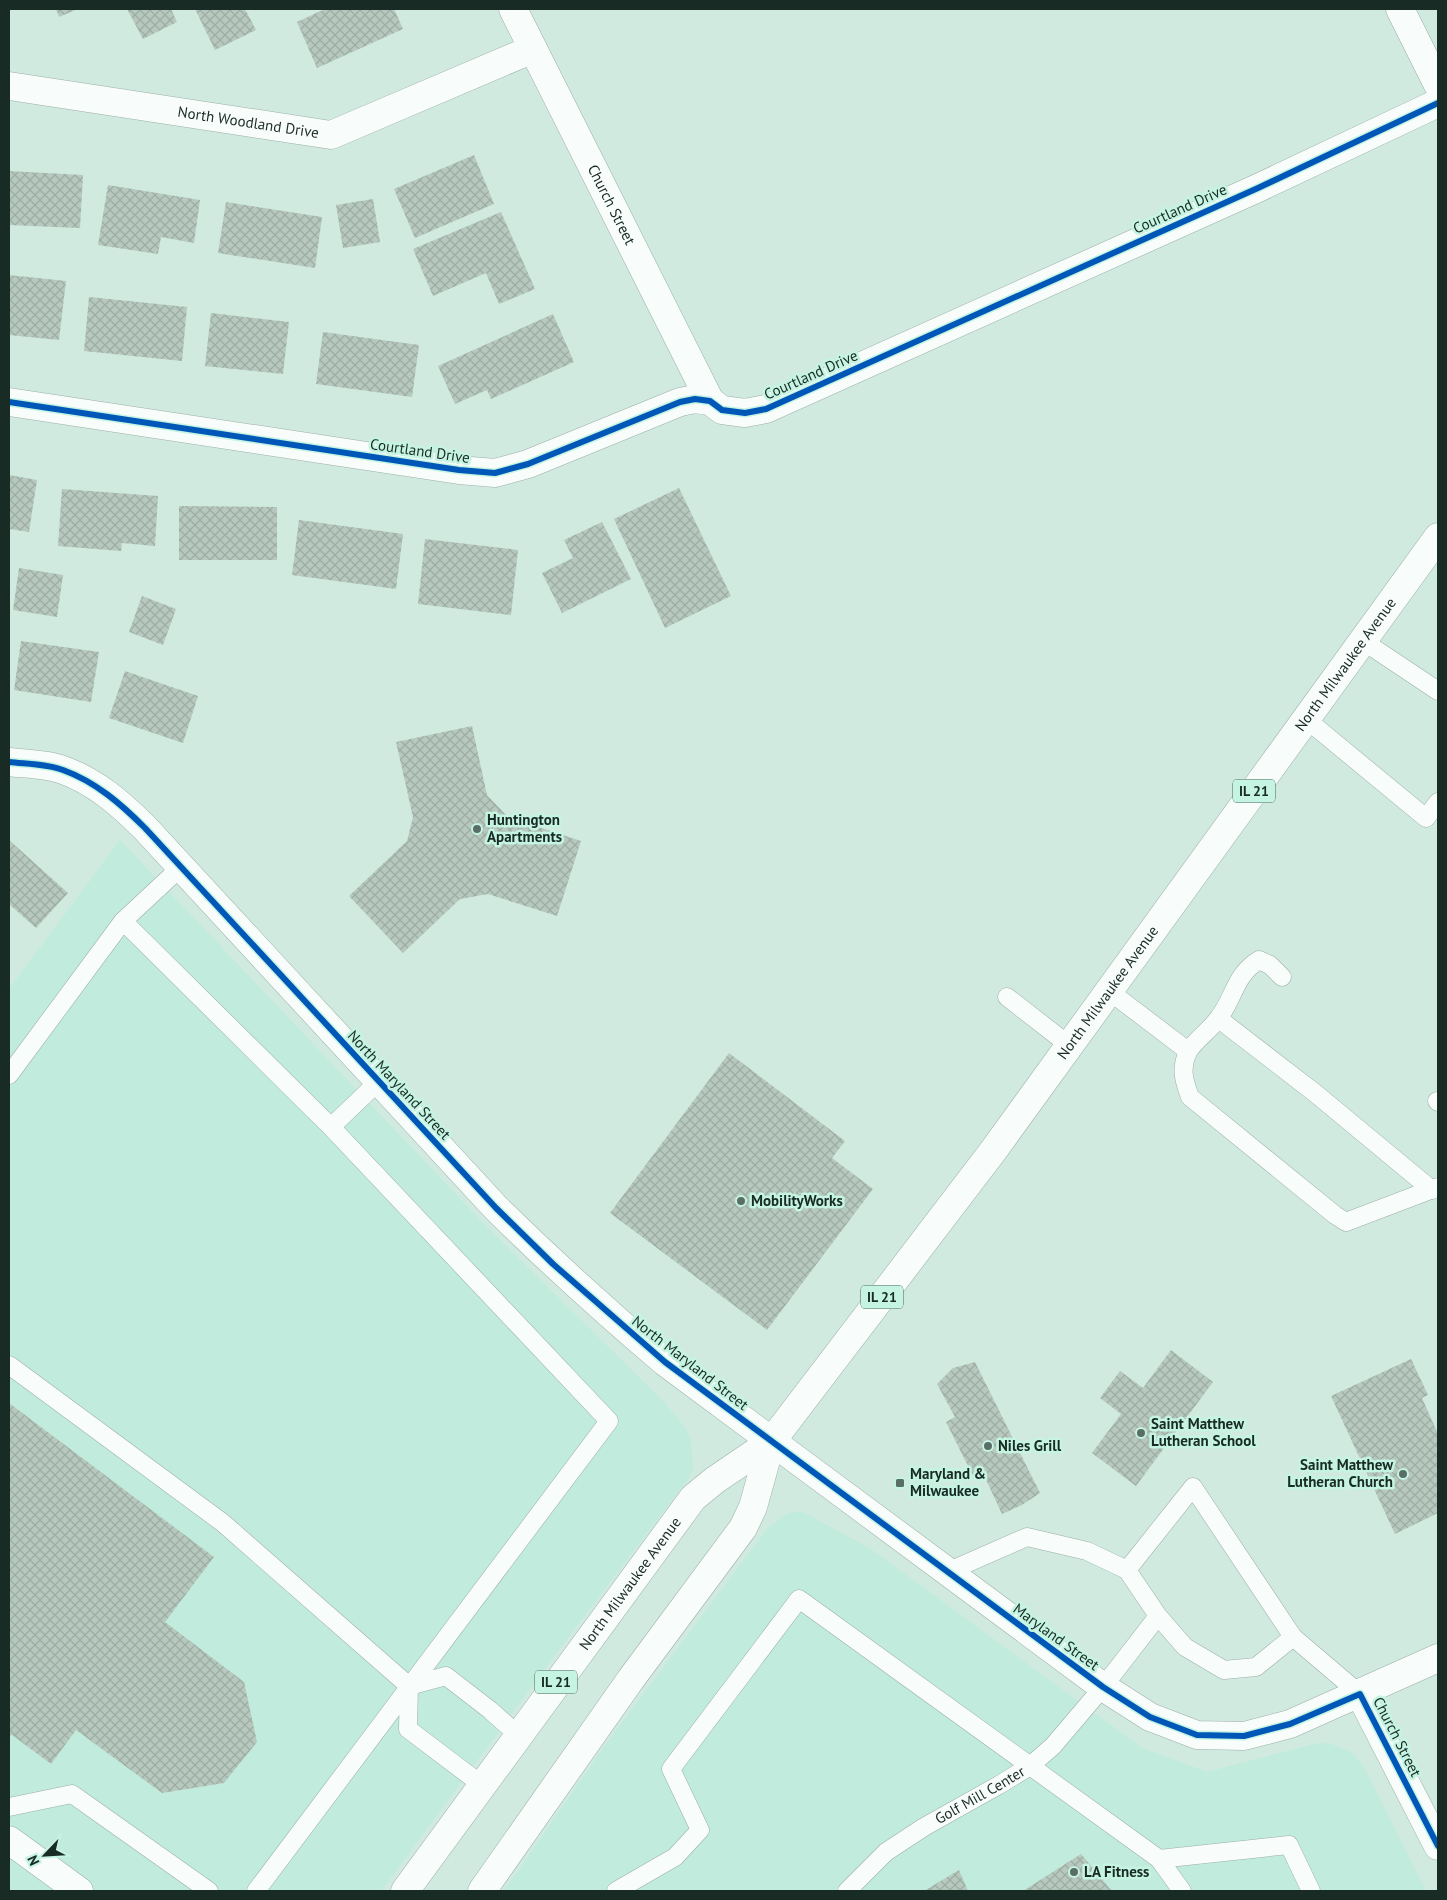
<svg xmlns="http://www.w3.org/2000/svg" width="1447" height="1900" font-family="'PT Sans',sans-serif">
<defs>
<pattern id="building-cross-hatch" width="8" height="8" patternUnits="userSpaceOnUse" patternTransform="scale(1.25)"><rect width="8" height="8" fill="#b7c9bf"/><path d="M0 0l8 8M0 8l8-8" fill="none" stroke="#9dada4"/></pattern>
</defs>
<rect width="100%" height="100%" fill="#d0eae0"/>
<g fill="#c1ebdc">
<polygon points="120,840 483,1223 665,1403 686,1429 691,1440 693,1469 688,1479 570,1635 381,1891 9,1891 9,989"/>
<polygon points="795,1512 803,1512 871,1549 1142,1748 1207,1772 1314,1744 1329,1743 1344,1749 1353,1754 1365,1769 1426,1891 504,1891 603,1748 767,1529 785,1515"/>
</g>
<g fill="url(#building-cross-hatch)">
<polygon points="56,9 78,9 59,17"/>
<polygon points="127,9 171,9 177,22 143,39"/>
<polygon points="195,9 245,9 256,30 215,50"/>
<polygon points="325,9 394,9 403,29 317,68 297,22"/>
<polygon points="474,155 494,204 415,238 394,189"/>
<polygon points="9,171 83,175 80,228 9,225"/>
<polygon points="108,185 200,200 194,243 161,237 158,254 98,245"/>
<polygon points="373,199 380,242 343,248 336,205"/>
<polygon points="226,202 322,217 315,268 218,253"/>
<polygon points="501,212 535,289 499,304 486,273 433,296 413,249"/>
<polygon points="9,275 66,281 59,340 9,335"/>
<polygon points="89,297 187,307 182,361 84,351"/>
<polygon points="211,313 289,322 283,374 205,366"/>
<polygon points="553,314 574,362 491,399 487,390 455,404 438,366"/>
<polygon points="323,332 419,345 412,397 316,384"/>
<polygon points="9,475 37,480 29,532 9,529"/>
<polygon points="679,488 731,596 665,628 614,519"/>
<polygon points="62,489 158,496 155,546 122,543 121,551 58,546"/>
<polygon points="179,506 277,507 277,560 179,560"/>
<polygon points="299,520 403,534 396,589 292,575"/>
<polygon points="602,522 631,579 562,613 542,573 573,558 564,540"/>
<polygon points="425,539 518,550 511,615 418,604"/>
<polygon points="19,568 63,575 57,617 13,610"/>
<polygon points="142,596 176,609 163,645 129,632"/>
<polygon points="21,641 99,652 91,702 14,690"/>
<polygon points="125,671 198,696 183,743 109,718"/>
<polygon points="472,726 487,795 508,817 581,841 557,916 488,894 460,899 403,953 349,896 407,841 413,817 396,742"/>
<polygon points="9,840 68,893 36,928 9,904"/>
<polygon points="729,1053 845,1141 832,1158 873,1189 767,1330 610,1213"/>
<polygon points="1171,1350 1213,1382 1136,1486 1092,1453 1121,1414 1100,1398 1120,1371 1143,1388"/>
<polygon points="1411,1359 1428,1395 1422,1398 1438,1434 1438,1513 1395,1534 1331,1396"/>
<polygon points="975,1362 1040,1493 1022,1505 1002,1514 982,1471 973,1476 946,1422 955,1417 937,1384 953,1368"/>
<polygon points="9,1403 214,1557 165,1622 244,1682 257,1742 224,1783 162,1793 76,1730 51,1764 12,1735 9,1736"/>
<polygon points="1081,1854 1112,1891 1023,1891"/>
<polygon points="959,1870 968,1891 924,1891"/>
</g>
<g fill="none" stroke-linecap="round" stroke-linejoin="round">
<defs>
<g id="lane">
<polyline points="1363,641 1438,691"/>
<polyline points="1306,719 1426,818 1438,802"/>
<polyline points="123,921 331,1127 609,1421 256,1891"/>
<path d="M1282,977L1270,965L1259,960C1234,975 1234,1000 1217,1020C1210,1030 1194,1041 1188,1052C1180,1068 1184,1081 1190,1097L1335,1215L1346,1222L1438,1187"/>
<polyline points="1109,991 1188,1051"/>
<polyline points="1007,997 1070,1046"/>
<polyline points="1219,1019 1315,1093 1432,1190"/>
<polyline points="9,1075 123,921 181,867"/>
<polyline points="1437,1101 1438,1102"/>
<polyline points="331,1127 379,1081"/>
<polyline points="9,1365 223,1523 409,1686 408,1729 482,1785"/>
<polyline points="1127,1570 1193,1487 1293,1637 1360,1694"/>
<polyline points="947,1572 1027,1537 1087,1551 1127,1570 1158,1616 1185,1647 1224,1670 1256,1667 1293,1637"/>
<polyline points="409,1686 446,1676 490,1710 518,1735"/>
<polyline points="9,1807 72,1794 209,1891"/>
<polyline points="1159,1859 1289,1845 1311,1891"/>
<polyline points="616,1891 675,1857 700,1830 671,1769 799,1599 1159,1859 1182,1891"/>
<path id="s1" d="M847,1891L886,1852L924,1827L999,1785L1030,1766L1053,1746L1103,1687L1158,1616"/>
</g>
<g id="street">
<path id="s2" d="M513,9L710,401"/>
<polyline points="1400,9 1438,85"/>
<path id="s3" d="M9,86L331,135L533,49"/>
<polyline points="9,402 459,470 495,473 528,464 680,402 695,399 710,401 722,410 745,413 766,409 1258,188 1438,103"/>
<path d="M9,762C26,764 47,764 63,770C96,782 121,804 145,828L496,1208C551,1262 607,1313 665,1362L1103,1687L1150,1717L1197,1735L1244,1736L1290,1724L1438,1658"/>
<polyline points="1360,1694 1438,1846"/>
<polyline points="9,1840 79,1891"/>
</g>
<g id="primary">
<path id="s4" d="M405,1891L693,1498L715,1480L771,1442L993,1151L1438,537"/>
<polyline points="482,1891 631,1679 743,1528 753,1507 771,1442"/>
</g>
</defs>
<use href="#lane" stroke="#9bafa7" stroke-width="19"/>
<use href="#street" stroke="#9bafa7" stroke-width="29"/>
<use href="#primary" stroke="#9bafa7" stroke-width="29"/>
<use href="#lane" stroke="#f8fcfa" stroke-width="18"/>
<use href="#street" stroke="#f8fcfa" stroke-width="28"/>
<use href="#primary" stroke="#f8fcfa" stroke-width="28"/>
<defs>
<g id="cycleway">
<polyline points="9,402 459,470 495,473 528,464 680,402 695,399 710,401 722,410 745,413 766,409 1258,188 1438,103"/>
<path d="M9,762C26,764 47,764 63,770C96,782 121,804 145,828L496,1208L553,1264L665,1362L1103,1687L1150,1717L1197,1735L1244,1736L1290,1724L1360,1694L1438,1846"/>
</g>
</defs>
<use href="#cycleway" stroke="#c6f4e3" stroke-width="9"/>
<use href="#cycleway" stroke="#0057b8" stroke-width="6"/>
</g>
<g fill="#596e66" stroke="#c6f4e3" stroke-width="2">
<circle cx="477" cy="829" r="5"/>
<circle cx="741" cy="1201" r="5"/>
<circle cx="1141" cy="1433" r="5"/>
<circle cx="988" cy="1446" r="5"/>
<circle cx="1403" cy="1474" r="5"/>
<rect x="895" y="1478" width="10" height="10" rx="2.5"/>
<circle cx="1074" cy="1872" r="5"/>
</g>
<g text-anchor="middle" stroke-width="5" stroke-linejoin="round" paint-order="stroke">
<g fill="#c6f4e3" stroke="#4d675e" stroke-width="1">
<rect x="1233" y="779.5" width="42" height="23" rx="4"/>
<rect x="861" y="1285.5" width="42" height="23" rx="4"/>
<rect x="535" y="1670.5" width="42" height="23" rx="4"/>
</g>
<g font-size="14" font-weight="bold" fill="#192b25">
<text x="1254" y="796">IL 21</text>
<text x="882" y="1302">IL 21</text>
<text x="556" y="1687">IL 21</text>
</g>
<g font-size="15" fill="#192b25" stroke="#c6f4e3">
<text dy="5" stroke="none"><textPath href="#s3" startOffset="242">North Woodland Drive</textPath></text>
<text dy="5" stroke="none"><textPath href="#s2" startOffset="219">Church Street</textPath></text>
<text transform="translate(1180 209) rotate(-24)" y="5">Courtland Drive</text>
<text transform="translate(811 375) rotate(-24)" y="5">Courtland Drive</text>
<text transform="translate(420 451) rotate(8)" y="5">Courtland Drive</text>
<text dy="5" stroke="none"><textPath href="#s4" startOffset="1550">North Milwaukee Avenue</textPath></text>
<text dy="5" stroke="none"><textPath href="#s4" startOffset="1145">North Milwaukee Avenue</textPath></text>
<text transform="translate(399 1085) rotate(47)" y="5">North Maryland Street</text>
<text transform="translate(690 1363) rotate(38)" y="5">North Maryland Street</text>
<text dy="5" stroke="none"><textPath href="#s4" startOffset="381">North Milwaukee Avenue</textPath></text>
<text transform="translate(1056 1637) rotate(36)" y="5">Maryland Street</text>
<text transform="translate(1397 1737) rotate(63)" y="5">Church Street</text>
<text dy="5" stroke="none"><textPath href="#s1" startOffset="165">Golf Mill Center</textPath></text>
</g>
<g font-size="15" font-weight="bold" fill="#192b25" stroke="#c6f4e3" text-anchor="start">
<text x="487" y="825">Huntington<tspan x="487" dy="17">Apartments</tspan></text>
<text x="751" y="1206">MobilityWorks</text>
<text x="1151" y="1429">Saint Matthew<tspan x="1151" dy="17">Lutheran School</tspan></text>
<text x="998" y="1451">Niles Grill</text>
<text x="1393" y="1470" text-anchor="end">Saint Matthew<tspan x="1393" dy="17">Lutheran Church</tspan></text>
<text x="910" y="1479">Maryland &amp;<tspan x="910" dy="17">Milwaukee</tspan></text>
<text x="1084" y="1877">LA Fitness</text>
</g>
</g>
<rect width="1447" height="1900" fill="none" stroke="#192b25" stroke-width="20"/>
<g transform="translate(45 1855) rotate(245)" stroke="#c6f4e3" stroke-width="4" paint-order="stroke">
<path d="M0-4L9 19L0 12L-9 19Z" fill="#192b25"/>
<text y="-8" font-size="14" font-weight="bold" text-anchor="middle" fill="#192b25">N</text>
</g>
</svg>
